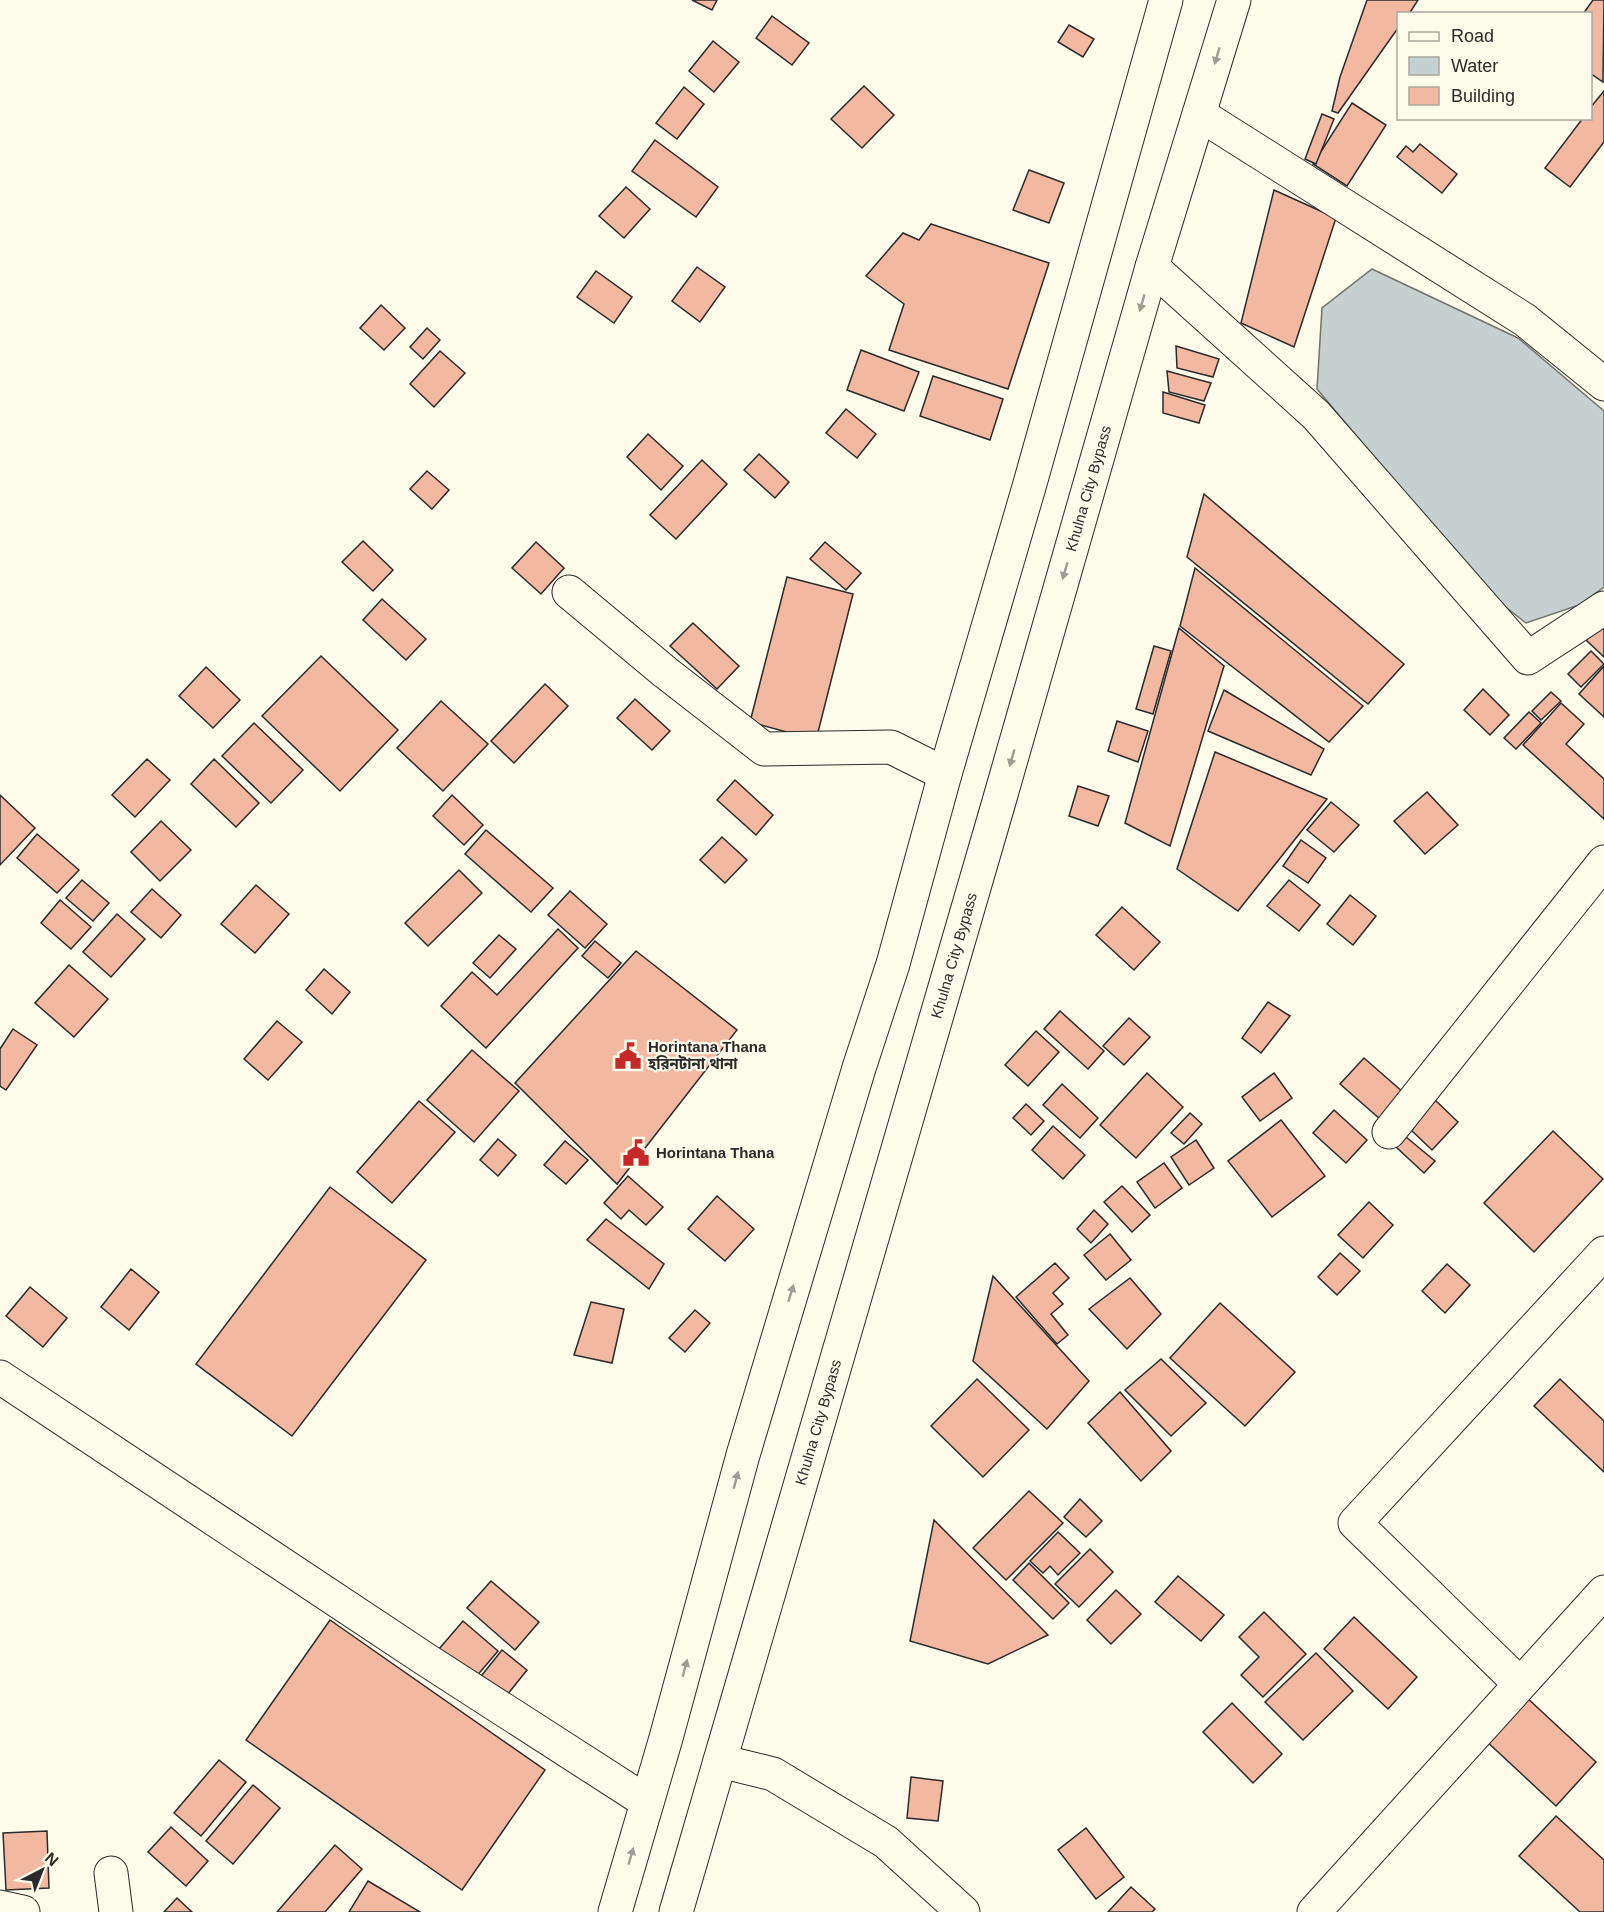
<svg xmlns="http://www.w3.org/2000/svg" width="1604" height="1912" font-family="Arial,'Noto Sans Bengali',sans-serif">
<rect width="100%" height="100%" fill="#fdfbea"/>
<polygon fill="#c7d0d0" stroke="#74746e" stroke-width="1.5" points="1372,269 1518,338 1604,411 1604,587 1579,605 1526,623 1490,595 1317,389 1322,308"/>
<g fill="#f2b8a0" stroke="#2b2b2b" stroke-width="1.5">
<polygon points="692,0 717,0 712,10"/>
<polygon points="1367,0 1418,0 1409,14 1398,14 1398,28 1338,113 1332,111 1340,77"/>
<polygon points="1593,0 1604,0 1603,82 1590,73 1590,14 1583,14"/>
<polygon points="772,16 809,43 792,65 756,38"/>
<polygon points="1069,25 1094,39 1083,57 1058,42"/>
<polygon points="713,41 739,62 714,92 689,71"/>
<polygon points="864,86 894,115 862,148 831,119"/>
<polygon points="684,87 704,104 677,139 656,123"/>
<polygon points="1604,91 1604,142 1570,187 1545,168 1583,118 1590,118 1590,108"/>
<polygon points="1352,103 1386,125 1347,186 1313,164"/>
<polygon points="1322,114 1334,119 1316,164 1305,159"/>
<polygon points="655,140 718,187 696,217 632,171"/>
<polygon points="1420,144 1457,174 1442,193 1397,157 1406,146 1413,152"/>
<polygon points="1029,170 1064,183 1049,223 1013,210"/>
<polygon points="626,187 650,209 624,238 599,216"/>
<polygon points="1274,190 1336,218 1294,347 1241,323"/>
<polygon points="931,224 1049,263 1008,389 889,350 904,304 866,276 903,233 919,240"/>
<polygon points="697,267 725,287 700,322 672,301"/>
<polygon points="596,271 632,297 614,323 577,297"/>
<polygon points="381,305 405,328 384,350 360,328"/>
<polygon points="427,328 440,340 423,359 410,347"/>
<polygon points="1176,346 1219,359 1213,377 1177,368"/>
<polygon points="861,350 919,372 904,411 847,390"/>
<polygon points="440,351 465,373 434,407 410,384"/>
<polygon points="1167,371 1211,383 1204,401 1169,392"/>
<polygon points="933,376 1003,399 990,440 920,416"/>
<polygon points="1163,392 1205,405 1199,423 1163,413"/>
<polygon points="846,409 876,434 857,458 826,433"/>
<polygon points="648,434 683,466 661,490 627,457"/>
<polygon points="759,454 789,482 775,498 744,470"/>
<polygon points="702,460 727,484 676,539 650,515"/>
<polygon points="427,471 449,490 432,509 410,489"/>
<polygon points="1204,494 1404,664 1368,704 1187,557"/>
<polygon points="363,541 393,570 373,591 342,562"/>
<polygon points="536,542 564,568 541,594 512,568"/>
<polygon points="825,542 861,573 846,590 810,559"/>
<polygon points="1195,568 1363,706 1329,742 1180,626"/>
<polygon points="787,577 853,594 816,740 750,722"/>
<polygon points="382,599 426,639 406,660 363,620"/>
<polygon points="693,623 739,666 717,689 670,646"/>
<polygon points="1604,626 1604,657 1586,640"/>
<polygon points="1179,628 1224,666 1170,846 1125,823"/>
<polygon points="1154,646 1171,651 1153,714 1136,709"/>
<polygon points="1591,651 1604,664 1581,687 1568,674"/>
<polygon points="321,656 398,730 340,791 262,716"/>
<polygon points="1604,666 1604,717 1579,694"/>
<polygon points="206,667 240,700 213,728 179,696"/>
<polygon points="545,684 568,706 514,763 491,741"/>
<polygon points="1483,689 1509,715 1490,735 1464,710"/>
<polygon points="1224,690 1324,749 1311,775 1208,731"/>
<polygon points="1551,692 1561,701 1541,720 1532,711"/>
<polygon points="635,699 670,731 652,750 617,718"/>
<polygon points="441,701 488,744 443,791 397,748"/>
<polygon points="1561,703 1584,724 1566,744 1604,779 1604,819 1523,745"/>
<polygon points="1529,712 1541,723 1516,749 1504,738"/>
<polygon points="1117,721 1148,731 1138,762 1108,751"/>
<polygon points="254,723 303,770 271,803 222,756"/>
<polygon points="1215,752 1327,799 1238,911 1177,869"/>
<polygon points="147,759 170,780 135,817 112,795"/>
<polygon points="214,759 259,803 236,827 191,784"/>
<polygon points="735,780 773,815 756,835 717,800"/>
<polygon points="1078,786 1109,796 1098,826 1069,816"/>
<polygon points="1427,792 1458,825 1425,854 1394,821"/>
<polygon points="0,795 35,828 0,865"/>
<polygon points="452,795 483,825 464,845 433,816"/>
<polygon points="1331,802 1359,825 1334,852 1307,830"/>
<polygon points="161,821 191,850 160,881 131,852"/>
<polygon points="486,830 553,888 531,912 465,854"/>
<polygon points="37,834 79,870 57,893 17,858"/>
<polygon points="722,837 747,860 725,883 700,860"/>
<polygon points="1301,840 1326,858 1308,883 1283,866"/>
<polygon points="459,870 482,893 428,946 405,923"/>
<polygon points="82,880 109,903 93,921 66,898"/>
<polygon points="1289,880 1320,905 1299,931 1267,906"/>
<polygon points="256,885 289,914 255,953 221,924"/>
<polygon points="152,889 181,915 161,938 131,912"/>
<polygon points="570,891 607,924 585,948 548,915"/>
<polygon points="1350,895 1376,916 1353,945 1327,924"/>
<polygon points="60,900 91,927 71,949 41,923"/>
<polygon points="1122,907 1160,942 1134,970 1096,935"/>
<polygon points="117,914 145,939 111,977 83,952"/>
<polygon points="558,929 578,948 486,1048 441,1006 472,972 497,995"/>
<polygon points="499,935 516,949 490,978 473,963"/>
<polygon points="595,941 621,963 608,978 582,956"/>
<polygon points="636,951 737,1030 617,1184 515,1083"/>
<polygon points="69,965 108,999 74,1037 35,1003"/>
<polygon points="324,969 350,992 332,1014 306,990"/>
<polygon points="1268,1002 1290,1016 1261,1053 1242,1038"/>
<polygon points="1060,1011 1104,1051 1088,1069 1044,1029"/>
<polygon points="1129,1018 1150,1037 1124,1065 1103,1046"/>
<polygon points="277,1021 302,1042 268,1080 244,1059"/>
<polygon points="13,1029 37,1045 6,1090 0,1086 0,1049"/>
<polygon points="1036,1031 1059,1052 1028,1086 1005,1065"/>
<polygon points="472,1050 519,1091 474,1142 427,1100"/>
<polygon points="1364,1058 1404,1093 1380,1119 1340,1084"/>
<polygon points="1147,1073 1183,1107 1136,1158 1100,1125"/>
<polygon points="1274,1073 1292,1098 1260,1121 1242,1097"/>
<polygon points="1062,1084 1098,1118 1080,1138 1043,1105"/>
<polygon points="1435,1100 1458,1122 1432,1150 1409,1128"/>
<polygon points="419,1101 455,1132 392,1203 357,1172"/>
<polygon points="1026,1104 1044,1121 1031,1135 1013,1118"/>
<polygon points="1334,1110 1367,1140 1346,1163 1313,1133"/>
<polygon points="1190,1113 1202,1124 1184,1144 1171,1133"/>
<polygon points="1281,1120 1325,1176 1272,1217 1228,1161"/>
<polygon points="1053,1126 1085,1155 1063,1179 1032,1150"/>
<polygon points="1553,1131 1603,1179 1534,1252 1484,1203"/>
<polygon points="1406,1137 1435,1161 1424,1173 1396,1147"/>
<polygon points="498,1139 516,1155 498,1176 480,1160"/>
<polygon points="1196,1140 1214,1168 1189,1185 1171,1157"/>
<polygon points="565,1141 588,1160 566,1184 544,1165"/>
<polygon points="1164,1163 1182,1188 1155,1208 1137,1182"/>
<polygon points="628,1176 663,1207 646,1225 629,1210 621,1219 604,1203"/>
<polygon points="1122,1186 1150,1215 1132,1232 1104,1202"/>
<polygon points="330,1187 426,1260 292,1436 196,1364"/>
<polygon points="717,1196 754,1229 725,1261 688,1229"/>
<polygon points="1369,1202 1393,1225 1363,1258 1338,1235"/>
<polygon points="1094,1210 1108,1224 1091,1243 1077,1229"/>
<polygon points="606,1219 664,1264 649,1289 587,1240"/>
<polygon points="1110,1234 1131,1260 1106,1280 1084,1255"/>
<polygon points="1340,1253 1360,1271 1337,1295 1318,1277"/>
<polygon points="1055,1263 1069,1278 1053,1293 1063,1304 1051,1314 1068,1335 1057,1344 1016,1297"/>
<polygon points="1447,1264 1470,1285 1445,1313 1422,1291"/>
<polygon points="131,1269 159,1292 129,1330 101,1307"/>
<polygon points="993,1276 1089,1381 1047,1429 973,1361"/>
<polygon points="1130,1278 1161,1314 1127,1349 1089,1309"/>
<polygon points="30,1287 67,1318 43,1347 6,1316"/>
<polygon points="591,1302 624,1309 612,1363 574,1355"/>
<polygon points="1220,1303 1295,1372 1245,1426 1170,1358"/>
<polygon points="695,1310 710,1323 685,1352 669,1338"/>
<polygon points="1161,1359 1206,1403 1171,1436 1125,1390"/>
<polygon points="977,1379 1029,1430 983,1477 931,1426"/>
<polygon points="1560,1379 1604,1421 1604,1472 1534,1406"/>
<polygon points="1120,1392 1171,1451 1141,1481 1088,1423"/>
<polygon points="1029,1491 1063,1523 1006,1580 973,1548"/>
<polygon points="1080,1499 1102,1521 1086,1537 1064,1517"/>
<polygon points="934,1520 1048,1635 988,1664 910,1641"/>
<polygon points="1058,1532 1080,1553 1058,1575 1050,1566 1043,1573 1030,1561"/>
<polygon points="1090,1549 1113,1572 1079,1607 1055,1584"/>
<polygon points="1029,1563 1069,1603 1053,1619 1013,1580"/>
<polygon points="1178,1576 1224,1615 1201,1641 1155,1602"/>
<polygon points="491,1581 539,1622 515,1650 467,1608"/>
<polygon points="1116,1590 1141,1614 1111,1644 1087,1620"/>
<polygon points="1264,1612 1306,1654 1263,1697 1241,1675 1259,1657 1239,1637"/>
<polygon points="1354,1617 1417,1677 1388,1709 1324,1649"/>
<polygon points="330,1620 545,1770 462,1890 246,1740"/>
<polygon points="463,1621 498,1651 475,1678 439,1649"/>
<polygon points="502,1650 527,1670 503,1700 478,1680"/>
<polygon points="1316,1653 1353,1691 1303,1740 1265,1702"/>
<polygon points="1524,1695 1596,1762 1556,1806 1484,1739"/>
<polygon points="1232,1703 1282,1754 1253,1783 1203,1732"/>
<polygon points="219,1760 246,1782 201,1836 174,1813"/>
<polygon points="911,1777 943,1781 938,1821 907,1818"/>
<polygon points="253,1785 280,1808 233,1864 206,1841"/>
<polygon points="1556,1816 1604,1860 1604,1912 1580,1912 1519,1856"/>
<polygon points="171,1827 208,1861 186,1886 148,1852"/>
<polygon points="1086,1828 1124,1877 1096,1899 1058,1850"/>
<polygon points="47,1831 49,1888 6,1890 3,1833"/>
<polygon points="335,1845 362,1869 325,1912 277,1912"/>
<polygon points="368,1881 420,1912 349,1912"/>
<polygon points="1131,1887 1155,1909 1152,1912 1108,1912"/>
<polygon points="177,1898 192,1912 164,1912"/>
</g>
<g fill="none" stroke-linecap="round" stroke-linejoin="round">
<defs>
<g id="minor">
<polyline points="1199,114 1525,320 1604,384"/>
<polyline points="1152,267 1316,415 1528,658 1604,608"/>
<polyline points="569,592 665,672 764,749 891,747 945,774"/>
<polyline points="1389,1132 1604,862"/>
<polyline points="0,1377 425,1659 647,1802"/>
<polyline points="1519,1683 1355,1523 1604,1253"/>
<polyline points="720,1761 773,1774 886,1842 963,1912"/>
<polyline points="111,1873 116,1912"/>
<polyline points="0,1907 23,1912"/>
<polyline points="1314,1912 1604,1592"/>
</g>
<g id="highway">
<polyline points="615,1912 666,1738 743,1455 859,1068 893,964 945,774 1029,487 1166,0"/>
<path id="s1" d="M676,1912L998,805L1152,267L1234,0"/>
</g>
</defs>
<use href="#minor" stroke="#2b2b2b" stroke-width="35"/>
<use href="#highway" stroke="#2b2b2b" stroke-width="35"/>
<use href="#minor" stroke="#fdfbea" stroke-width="33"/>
<use href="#highway" stroke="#fdfbea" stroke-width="33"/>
</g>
<defs><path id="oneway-solid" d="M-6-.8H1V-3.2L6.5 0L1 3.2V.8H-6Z" transform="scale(1.5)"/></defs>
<g fill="#9e9d94">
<use href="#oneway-solid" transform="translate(1217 56) rotate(107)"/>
<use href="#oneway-solid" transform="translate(1142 303) rotate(106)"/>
<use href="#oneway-solid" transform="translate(1065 571) rotate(106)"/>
<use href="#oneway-solid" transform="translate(1012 758) rotate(106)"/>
<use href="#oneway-solid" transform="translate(791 1293) rotate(-73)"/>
<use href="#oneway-solid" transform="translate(736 1480) rotate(-75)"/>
<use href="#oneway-solid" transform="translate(685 1668) rotate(-75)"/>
<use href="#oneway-solid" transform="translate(631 1856) rotate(-74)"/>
</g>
<defs>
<symbol id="civic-bare" viewBox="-9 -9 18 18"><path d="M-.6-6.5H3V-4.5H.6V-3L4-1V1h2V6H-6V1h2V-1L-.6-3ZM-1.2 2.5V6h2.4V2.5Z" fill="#c62828" stroke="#fdfbea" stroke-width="2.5" paint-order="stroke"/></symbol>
</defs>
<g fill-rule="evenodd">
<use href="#civic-bare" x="609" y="1037" width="38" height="38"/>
<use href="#civic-bare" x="617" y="1134" width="38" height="38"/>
</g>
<g text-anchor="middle" stroke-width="4.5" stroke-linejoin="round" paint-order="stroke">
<g font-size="15" fill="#2b2b2b" stroke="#fdfbea">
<text dy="5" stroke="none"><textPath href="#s1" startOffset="1482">Khulna City Bypass</textPath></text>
<text dy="5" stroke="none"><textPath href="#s1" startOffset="996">Khulna City Bypass</textPath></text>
<text dy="5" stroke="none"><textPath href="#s1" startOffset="510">Khulna City Bypass</textPath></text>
</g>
<g font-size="15" font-weight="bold" fill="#2b2b2b" stroke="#fdfbea" text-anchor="start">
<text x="648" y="1052">Horintana Thana<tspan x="648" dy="17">হরিনটানা থানা</tspan></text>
<text x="656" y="1158">Horintana Thana</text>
</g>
</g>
<rect x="1397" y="12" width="195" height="108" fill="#fdfbea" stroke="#a9a89e" stroke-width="1.5"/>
<rect x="1409" y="32" width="30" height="9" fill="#fdfbea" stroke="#a9a89e" stroke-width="1.5"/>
<text x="1451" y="42" font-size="18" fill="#2b2b2b">Road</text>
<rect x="1409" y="57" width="30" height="18" fill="#c7d0d0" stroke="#a9a89e" stroke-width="1.5"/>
<text x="1451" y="72" font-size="18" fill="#2b2b2b">Water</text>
<rect x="1409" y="87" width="30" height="18" fill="#f2b8a0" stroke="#a9a89e" stroke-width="1.5"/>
<text x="1451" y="102" font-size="18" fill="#2b2b2b">Building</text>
<g transform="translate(42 1870) rotate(42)" stroke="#fdfbea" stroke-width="4.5" paint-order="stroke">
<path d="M0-4.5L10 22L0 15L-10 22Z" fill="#2b2b2b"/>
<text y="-9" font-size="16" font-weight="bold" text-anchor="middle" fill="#2b2b2b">N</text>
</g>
</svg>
